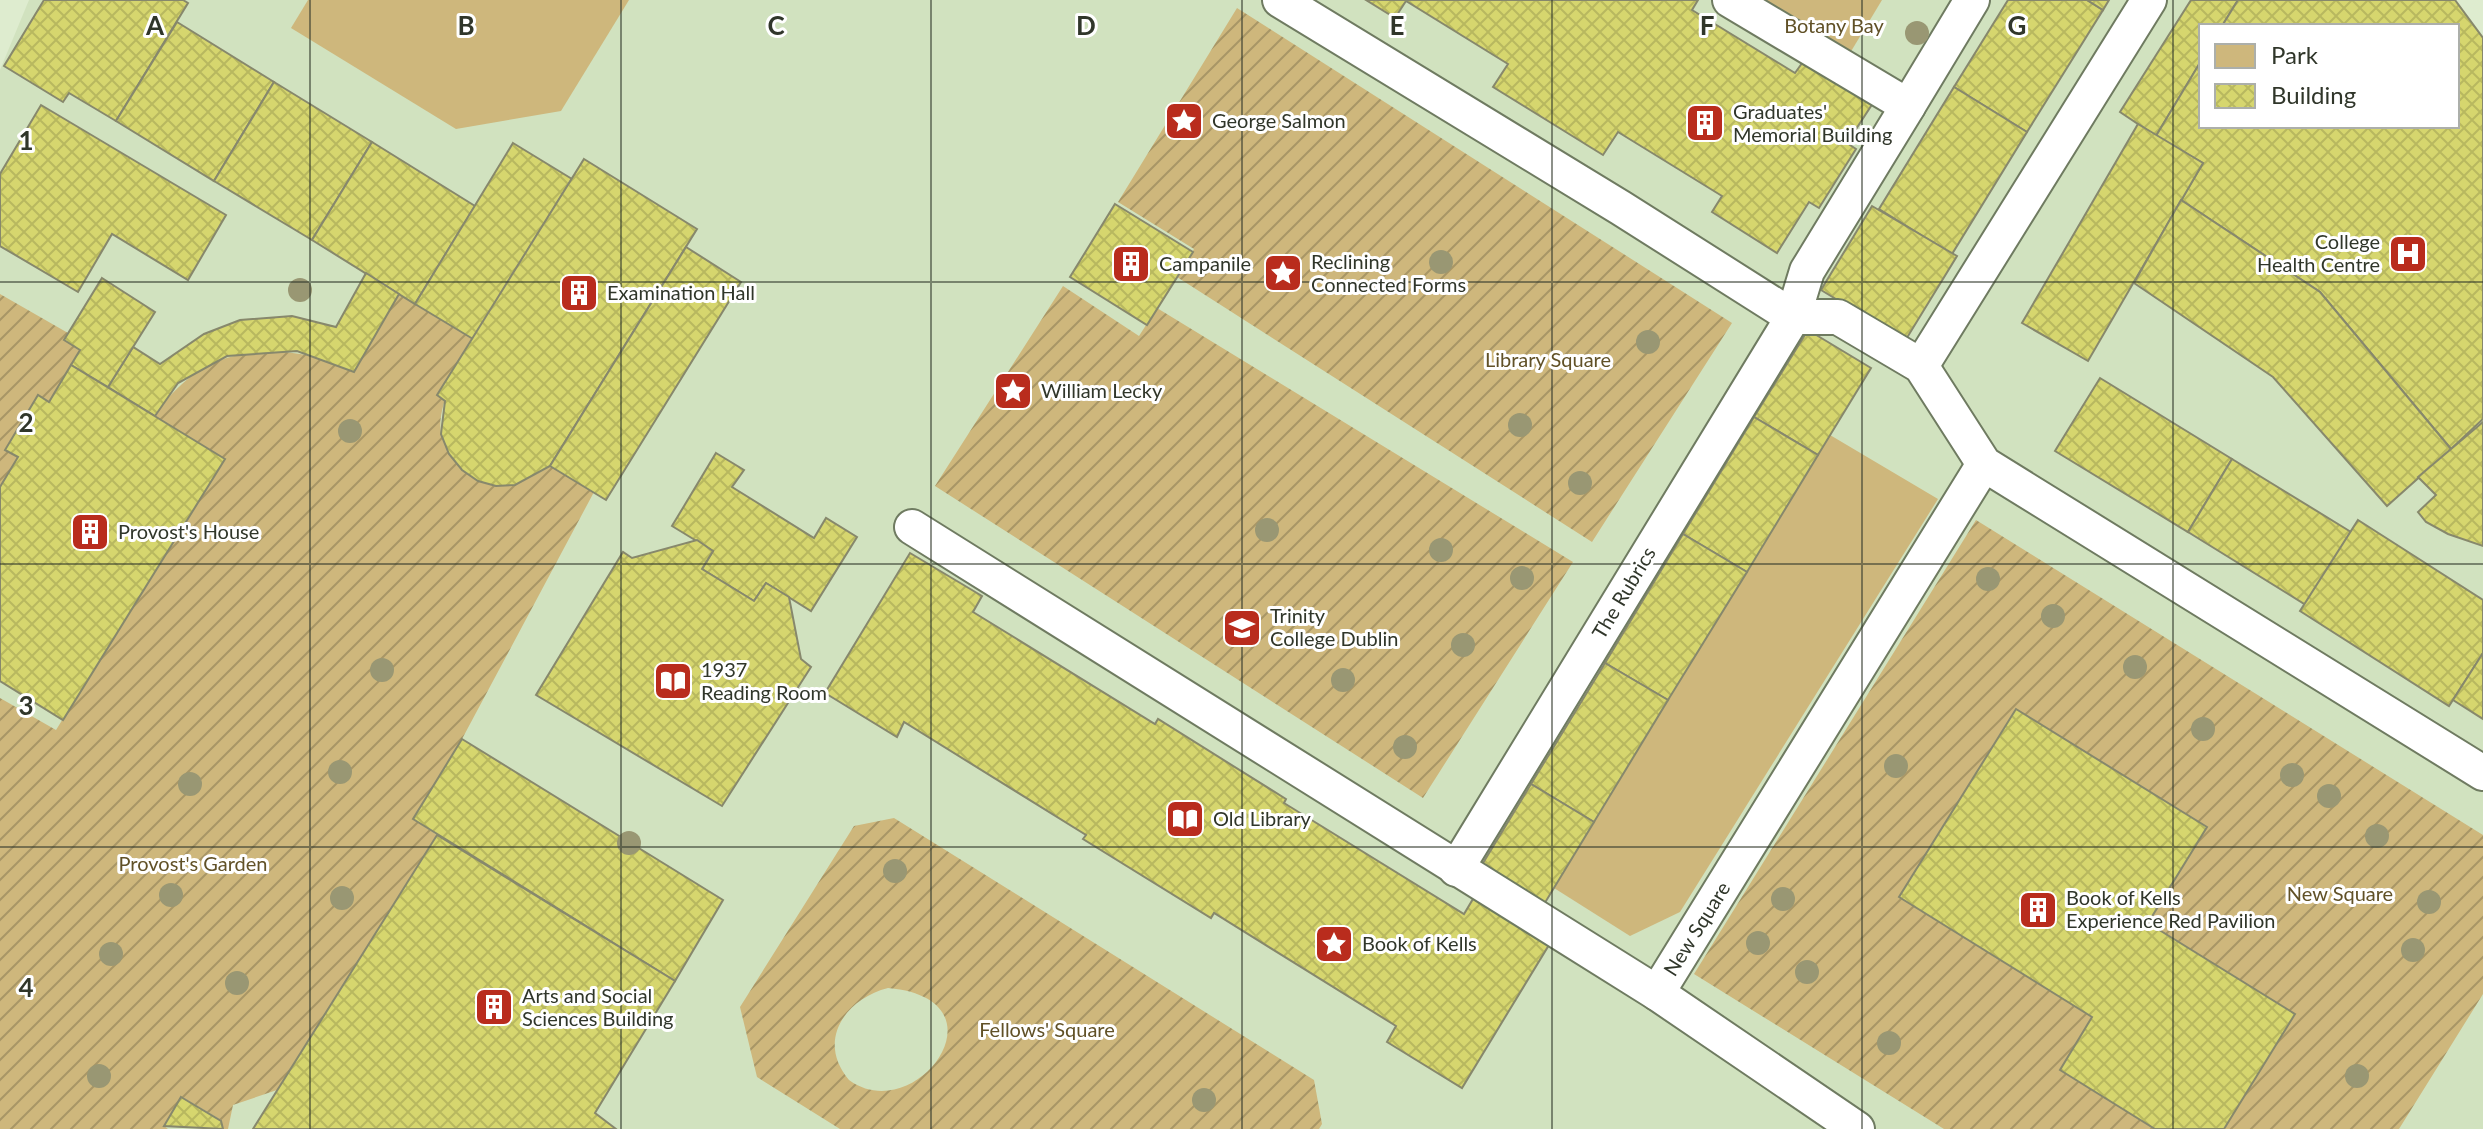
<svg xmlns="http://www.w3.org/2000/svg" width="2483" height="1129" font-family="Lato,sans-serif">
<defs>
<pattern id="garden-furrows" width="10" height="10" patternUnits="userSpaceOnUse" patternTransform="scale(2)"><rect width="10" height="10" fill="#ceb77c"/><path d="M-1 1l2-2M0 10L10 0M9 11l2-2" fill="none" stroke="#a89666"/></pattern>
<pattern id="building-cross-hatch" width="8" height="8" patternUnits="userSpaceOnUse" patternTransform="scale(2)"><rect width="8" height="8" fill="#d6d66e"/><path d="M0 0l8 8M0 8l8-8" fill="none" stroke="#b8b85f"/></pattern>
</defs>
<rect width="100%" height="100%" fill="#deeccf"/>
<path fill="#d1e2bf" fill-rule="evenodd" d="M29,0H2456L2483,36V1129H0V70ZM2201,26H2457V126H2201Z"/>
<g fill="#ceb77c">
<polygon points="308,0 629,0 561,111 456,129 291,28"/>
<polygon points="1739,0 1882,0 1844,63"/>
<polygon points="1830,435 1938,499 1680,912 1630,936 1554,888"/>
</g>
<g fill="url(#garden-furrows)" fill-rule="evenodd">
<polygon points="1237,8 1732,323 1592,542 1177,277 1194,249 1118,202"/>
<polygon points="1063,286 1139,336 1157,308 1573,562 1423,798 935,486"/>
<polygon points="0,294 68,333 64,340 80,350 49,402 38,396 5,450 18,457 0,487"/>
<path d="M399,294L473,339C461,365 436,404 441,434C443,441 450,450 454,456C477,496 517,488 550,466L594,492L462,739L413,819L437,835L277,1090L233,1105L228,1129H223L221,1120L182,1097L164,1126L168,1129H0V698L56,730L224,459L155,416C198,350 260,341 332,361Z"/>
<polygon points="1976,520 2483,835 2483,994 2399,1129 2224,1129 2294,1014 2148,923 2207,827 2016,709 1899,897 2092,1017 2060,1070 2155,1129 1944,1129 1694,974"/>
<path d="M894,818L1314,1080L1322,1124L1319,1129H840L757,1077L740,1007L854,826ZM888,988C1011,999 916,1129 849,1080C816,1041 845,999 888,988Z"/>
</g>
<g fill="url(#building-cross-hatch)" stroke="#87886c" stroke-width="2">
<polygon points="44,0 183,0 188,3 116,121 69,93 63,102 4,66"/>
<polygon points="1366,0 1698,0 1692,10 1795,73 1805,59 1873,103 1847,143 1856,149 1819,208 1809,202 1777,253 1712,212 1722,196 1618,132 1603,155 1493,87 1508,64 1406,1 1395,18"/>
<polygon points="2008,0 2087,0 2103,10 2027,132 1954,87"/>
<polygon points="2087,0 2109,0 2103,10"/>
<polygon points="2191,0 2238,0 2222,26 2201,26 2201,61 2156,136 2120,112"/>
<polygon points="2238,0 2455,0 2483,38 2483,419 2451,449 2320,292 2181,200 2203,163 2156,136 2201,61 2201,126 2457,126 2457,26 2222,26"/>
<polygon points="177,22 274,82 214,181 116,121"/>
<polygon points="274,82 372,142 312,240 214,181"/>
<polygon points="1954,87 2027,132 1952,254 1879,209"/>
<polygon points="41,105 226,215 188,280 112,234 78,292 0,246 0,174"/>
<polygon points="2138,124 2203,163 2088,361 2022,323"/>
<polygon points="372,142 475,206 415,304 312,240"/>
<polygon points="513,143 572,179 473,339 415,304"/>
<polygon points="584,159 697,229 550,466 515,485 496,486 478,481 462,470 449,454 441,434 445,401 437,395"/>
<polygon points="2181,200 2320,292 2451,449 2387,506 2273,377 2134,283"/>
<polygon points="1115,204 1193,252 1147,325 1070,277"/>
<polygon points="1872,206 1957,256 1905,341 1821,290"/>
<polygon points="686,247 741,282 606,500 550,466"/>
<polygon points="366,273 399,294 354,372 297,351 227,356 178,383 155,416 108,387 133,347 160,364 204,334 240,320 292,316 336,327"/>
<polygon points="102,278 155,312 108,387 71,365 80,350 64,340"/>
<polygon points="1808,330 1871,368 1818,455 1754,417"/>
<polygon points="71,365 225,459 63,720 0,681 0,487 18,457 5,450 38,395 49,402"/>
<polygon points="2100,378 2232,459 2188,532 2055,451"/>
<polygon points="1754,417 1818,455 1747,572 1683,534"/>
<polygon points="2483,422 2483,546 2448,534 2426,522 2418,512 2436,495 2418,477"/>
<polygon points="716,453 744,470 732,487 814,538 826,518 857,537 811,611 766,583 754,601 702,569 713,551 672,526"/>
<polygon points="2232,459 2351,532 2306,605 2188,532"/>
<polygon points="2358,520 2483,600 2483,653 2449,706 2300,611"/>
<polygon points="1683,534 1747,572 1668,700 1605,663"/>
<polygon points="697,540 713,551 702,569 754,601 766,583 789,597 801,659 811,667 722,806 536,695 623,552 632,558"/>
<polygon points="910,553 982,596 973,612 1155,724 1158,719 1286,799 1284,803 1464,914 1476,894 1552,940 1462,1088 1387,1042 1396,1026 1214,913 1211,918 1083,839 1086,835 904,722 897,737 825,693"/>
<polygon points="2483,653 2483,719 2453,700"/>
<polygon points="1605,663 1668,700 1594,822 1531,784"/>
<polygon points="2016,709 2207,827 2148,923 2295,1014 2224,1129 2155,1129 2060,1070 2092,1017 1899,897"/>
<polygon points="462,739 723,900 675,981 413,819"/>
<polygon points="1531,784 1594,822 1543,906 1480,868"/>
<polygon points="437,835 675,981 595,1113 616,1129 253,1129"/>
<polygon points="181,1097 221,1121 223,1129 164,1126"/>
</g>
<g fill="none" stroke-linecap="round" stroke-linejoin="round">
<defs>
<g id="service">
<polyline points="1280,0 1621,208 1793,317"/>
<polyline points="1730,0 1908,106 1972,0"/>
<polyline points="1793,317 1838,317 1921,366 1984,464 2483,773"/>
<polyline points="1921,366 2149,0"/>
<polyline points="912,527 1657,993"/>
<polyline points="1456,869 1793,317 1807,271 1908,106"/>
<polyline points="1857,1129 1657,993 1984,464"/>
</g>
</defs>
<use href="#service" stroke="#6f7b61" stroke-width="38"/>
<use href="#service" stroke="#fff" stroke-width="34"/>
</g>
<g fill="#999773">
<circle cx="1917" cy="33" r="12"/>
<circle cx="1441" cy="262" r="12"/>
<circle cx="300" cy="290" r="12"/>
<circle cx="1648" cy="342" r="12"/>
<circle cx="1520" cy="425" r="12"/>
<circle cx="350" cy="431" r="12"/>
<circle cx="1580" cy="483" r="12"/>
<circle cx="1267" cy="530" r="12"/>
<circle cx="1441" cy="550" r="12"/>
<circle cx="1522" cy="578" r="12"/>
<circle cx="1988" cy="579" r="12"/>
<circle cx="2053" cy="616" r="12"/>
<circle cx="1463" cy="645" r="12"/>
<circle cx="2135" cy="667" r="12"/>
<circle cx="382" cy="670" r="12"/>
<circle cx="1343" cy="680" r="12"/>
<circle cx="2203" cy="729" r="12"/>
<circle cx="1405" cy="747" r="12"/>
<circle cx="1896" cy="766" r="12"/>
<circle cx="340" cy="772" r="12"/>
<circle cx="2292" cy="775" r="12"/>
<circle cx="190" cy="784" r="12"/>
<circle cx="2329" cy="796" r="12"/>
<circle cx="2377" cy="836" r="12"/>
<circle cx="629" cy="843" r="12"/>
<circle cx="895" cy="871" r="12"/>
<circle cx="171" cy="895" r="12"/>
<circle cx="342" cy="898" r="12"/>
<circle cx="1783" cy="899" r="12"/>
<circle cx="2429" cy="902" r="12"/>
<circle cx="1758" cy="943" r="12"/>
<circle cx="2413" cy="950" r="12"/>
<circle cx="111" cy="954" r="12"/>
<circle cx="1807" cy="972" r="12"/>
<circle cx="237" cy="983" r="12"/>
<circle cx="1889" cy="1043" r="12"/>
<circle cx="99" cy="1076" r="12"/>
<circle cx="2357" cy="1076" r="12"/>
<circle cx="1204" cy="1100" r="12"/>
</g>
<path fill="none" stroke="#30362a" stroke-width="2" stroke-opacity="0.55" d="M310,0V1129M621,0V1129M931,0V1129M1242,0V1129M1552,0V1129M1862,0V1129M2173,0V1129M0,282H2483M0,564H2483M0,847H2483"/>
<defs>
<symbol id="sight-square" viewBox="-11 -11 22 22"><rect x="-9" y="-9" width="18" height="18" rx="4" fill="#b92c1d" stroke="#fff"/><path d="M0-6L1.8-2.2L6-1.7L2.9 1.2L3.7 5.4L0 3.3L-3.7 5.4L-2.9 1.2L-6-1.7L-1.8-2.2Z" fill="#fff"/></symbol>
<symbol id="building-square" viewBox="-11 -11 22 22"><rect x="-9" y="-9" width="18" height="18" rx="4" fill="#b92c1d" stroke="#fff"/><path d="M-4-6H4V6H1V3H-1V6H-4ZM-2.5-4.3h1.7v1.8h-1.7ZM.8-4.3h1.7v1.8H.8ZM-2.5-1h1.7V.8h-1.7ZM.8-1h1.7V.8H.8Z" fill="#fff"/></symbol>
<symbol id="hospital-square" viewBox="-11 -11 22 22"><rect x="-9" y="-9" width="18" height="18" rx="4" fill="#b92c1d" stroke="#fff"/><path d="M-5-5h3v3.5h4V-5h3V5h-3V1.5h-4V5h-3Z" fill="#fff"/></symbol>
<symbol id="university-square" viewBox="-11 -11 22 22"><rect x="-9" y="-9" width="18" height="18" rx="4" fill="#b92c1d" stroke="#fff"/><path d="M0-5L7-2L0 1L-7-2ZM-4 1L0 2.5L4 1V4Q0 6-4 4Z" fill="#fff"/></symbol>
<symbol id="library-square" viewBox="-11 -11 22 22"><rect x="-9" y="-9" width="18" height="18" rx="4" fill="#b92c1d" stroke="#fff"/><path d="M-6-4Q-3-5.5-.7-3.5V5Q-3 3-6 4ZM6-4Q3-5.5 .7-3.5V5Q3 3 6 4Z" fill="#fff"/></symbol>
</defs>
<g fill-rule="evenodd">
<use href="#sight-square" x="1162" y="99" width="44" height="44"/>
<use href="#building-square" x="1683" y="101" width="44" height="44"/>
<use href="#hospital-square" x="2386" y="232" width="44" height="44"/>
<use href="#building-square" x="1109" y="242" width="44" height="44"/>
<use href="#sight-square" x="1261" y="251" width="44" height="44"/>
<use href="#building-square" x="557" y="271" width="44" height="44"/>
<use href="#sight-square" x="991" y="369" width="44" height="44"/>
<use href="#building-square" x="68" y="510" width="44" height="44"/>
<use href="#university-square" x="1220" y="606" width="44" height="44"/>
<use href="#library-square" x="651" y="659" width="44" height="44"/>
<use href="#library-square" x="1163" y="797" width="44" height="44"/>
<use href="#building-square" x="2016" y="888" width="44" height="44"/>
<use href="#sight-square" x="1312" y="922" width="44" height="44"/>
<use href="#building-square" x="472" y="985" width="44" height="44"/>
</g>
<g text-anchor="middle" stroke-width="6" stroke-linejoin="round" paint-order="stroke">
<g font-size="20" fill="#615127" stroke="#fff">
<text x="1834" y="33">Botany Bay</text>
<text x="1548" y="367">Library Square</text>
<text x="193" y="871">Provost's Garden</text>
<text x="2340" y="901">New Square</text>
<text x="1047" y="1037">Fellows' Square</text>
</g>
<g font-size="20" fill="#30362a" stroke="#fff" text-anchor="start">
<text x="1733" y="119">Graduates'<tspan x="1733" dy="23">Memorial Building</tspan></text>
<text x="1212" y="128">George Salmon</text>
<text x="2380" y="249" text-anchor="end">College<tspan x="2380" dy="23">Health Centre</tspan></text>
<text x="1311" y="269">Reclining<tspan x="1311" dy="23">Connected Forms</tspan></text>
<text x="1159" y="271">Campanile</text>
<text x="607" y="300">Examination Hall</text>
<text x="1041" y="398">William Lecky</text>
<text x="118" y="539">Provost's House</text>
<text x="1270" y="623">Trinity<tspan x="1270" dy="23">College Dublin</tspan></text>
<text x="701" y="677">1937<tspan x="701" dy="23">Reading Room</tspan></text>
<text x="1213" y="826">Old Library</text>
<text x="2066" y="905">Book of Kells<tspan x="2066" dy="23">Experience Red Pavilion</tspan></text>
<text x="1362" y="951">Book of Kells</text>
<text x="522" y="1003">Arts and Social<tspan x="522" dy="23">Sciences Building</tspan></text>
</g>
<g font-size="20" fill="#30362a" stroke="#fff">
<text transform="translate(1624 593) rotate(-59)" y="7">The Rubrics</text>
<text transform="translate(1697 929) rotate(-58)" y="7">New Square</text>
</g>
</g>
<g font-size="26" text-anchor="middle" font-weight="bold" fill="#30362a" stroke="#fff" stroke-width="6" stroke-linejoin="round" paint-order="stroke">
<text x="155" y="35">A</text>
<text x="466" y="35">B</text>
<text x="776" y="35">C</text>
<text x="1086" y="35">D</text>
<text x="1397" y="35">E</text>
<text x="1707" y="35">F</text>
<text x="2017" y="35">G</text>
<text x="26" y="150">1</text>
<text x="26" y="432">2</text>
<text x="26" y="715">3</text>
<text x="26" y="997">4</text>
</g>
<rect x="2199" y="24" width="260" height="104" fill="#ffffff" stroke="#acafaa" stroke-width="2"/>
<rect x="2215" y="44" width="40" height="24" fill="#ceb77c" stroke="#acafaa" stroke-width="2"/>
<text x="2271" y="64" font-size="24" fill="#30362a">Park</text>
<rect x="2215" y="84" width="40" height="24" fill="url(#building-cross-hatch)" stroke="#acafaa" stroke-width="2"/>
<text x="2271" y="104" font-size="24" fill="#30362a">Building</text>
</svg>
